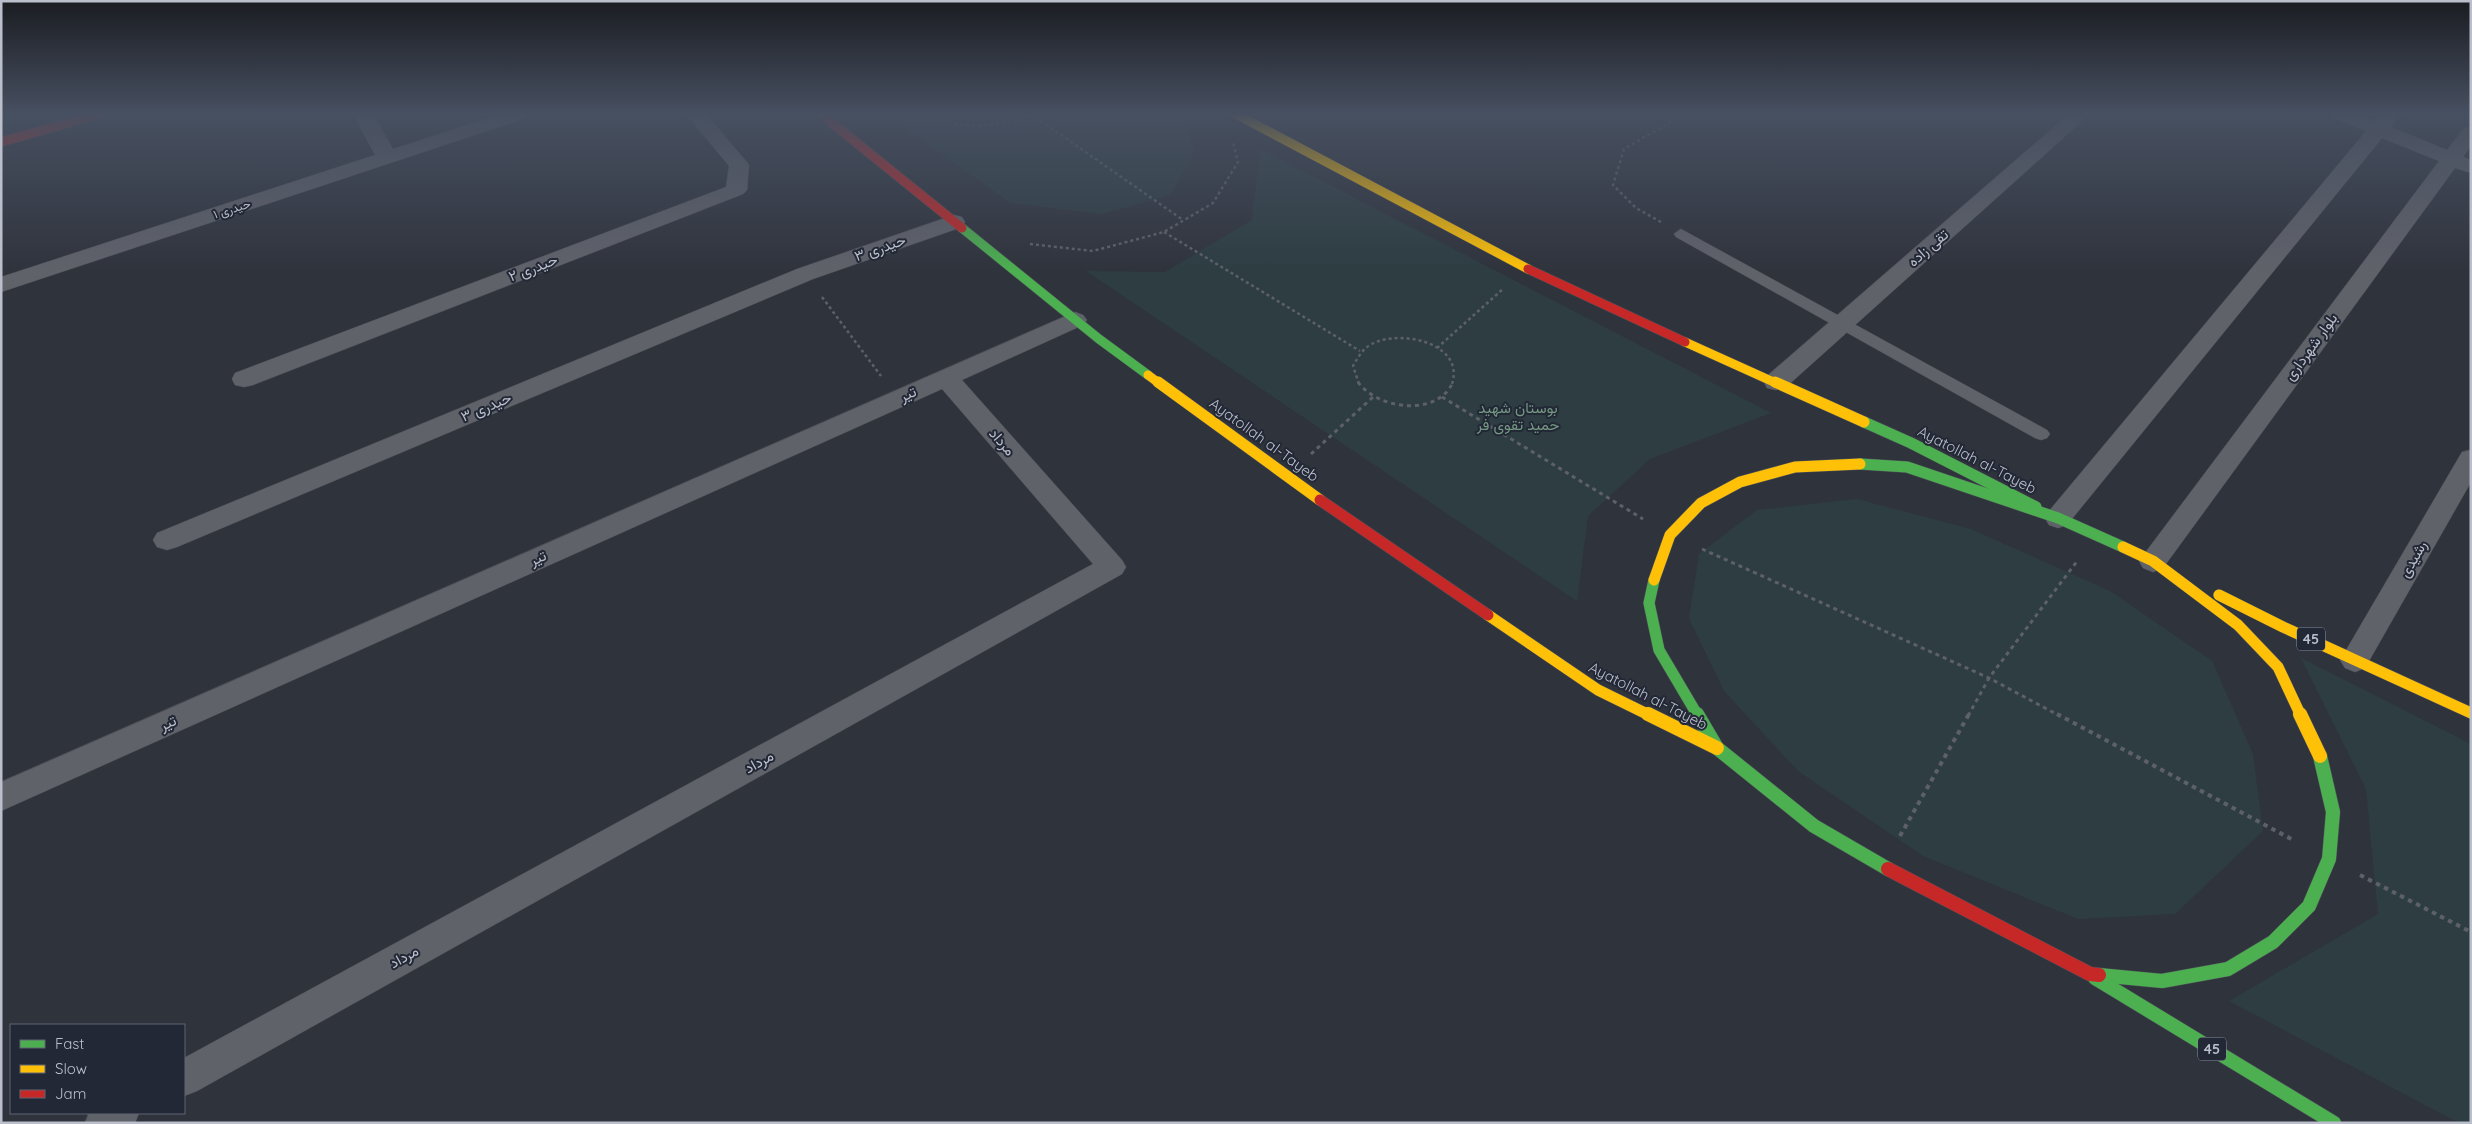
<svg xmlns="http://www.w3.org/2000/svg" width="2472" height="1124" font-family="Quicksand,Vazirmatn,sans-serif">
<rect width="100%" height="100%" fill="#2f333c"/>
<g fill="#2d3d42">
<polygon points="885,114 1183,114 1194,152 1170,195 1103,214 1011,203"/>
<polygon points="1260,149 1771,413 1650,459 1588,516 1577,601 1086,271 1165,272 1252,220"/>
<polygon points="1857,499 1971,529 2110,591 2212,661 2253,754 2263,831 2175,914 2078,919 1923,856 1798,771 1724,691 1689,618 1699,554 1757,510"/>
<polygon points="2301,658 2471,744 2471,1123 2459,1123 2229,1001 2378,914 2366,789"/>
</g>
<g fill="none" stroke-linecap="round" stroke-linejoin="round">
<defs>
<polygon id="lane" points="1681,229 2047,430 2050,434 2047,438 2041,440 2035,438 1676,237 1674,234"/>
<g id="street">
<polygon points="353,114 373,114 393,149 501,114 529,114 526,118 1,292 1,277 375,155"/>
<polygon points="686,114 706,114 746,161 749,165 747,190 743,194 253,385 244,387 235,385 232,379 235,373 726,187 729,166"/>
<polygon points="2069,114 2090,114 1785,388 1776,390 1767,388 1764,382 1767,376"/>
<polygon points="2331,114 2357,114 2375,121 2381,114 2401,114 2391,127 2447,150 2464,128 2471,126 2471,146 2463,157 2471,160 2471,173 2455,168 2163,568 2153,572 2143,568 2139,561 2439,161 2382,138 2067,525 2058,528 2049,525 2045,518 2049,511 2366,131 2334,118"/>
<polygon points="954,215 962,217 965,222 962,227 813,279 177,547 167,550 157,547 153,540 157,533 797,269"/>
<polygon points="1075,312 1083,315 1087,320 1083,325 962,380 1122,560 1126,567 1122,574 197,1091 184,1096 184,1058 1093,564 942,389 1,811 1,782"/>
<polygon points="2471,450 2471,482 2365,668 2355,672 2345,668 2340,660 2345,652 2462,452"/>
<polygon points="89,1113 139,1113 135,1123 85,1123"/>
</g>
<polyline id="fast-far2" points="962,228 1099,339 1148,375"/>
<g id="fast-far1">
<polyline points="1864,422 1911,443 2036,507"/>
<polyline points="1860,464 1907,467 2058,518 2123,547"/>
<polyline points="1654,580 1649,603 1659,650 1698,716"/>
</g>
<g id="fast">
<polyline points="1697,714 1717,748 1814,826 1888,869"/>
<polyline points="2099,975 2162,981 2228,969 2273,942 2309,906 2329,859 2333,812 2320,756"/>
<polyline points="2095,978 2334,1123"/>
</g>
<g id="slow-far2">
<polyline points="1236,114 1528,269"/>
<polyline points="1685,342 1778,384"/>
<polyline points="1148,375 1160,384"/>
</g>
<g id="slow-far1">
<polyline points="1158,382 1320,500"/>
<polyline points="1775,382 1864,422"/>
<polyline points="2123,547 2153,561 2238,625 2278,667 2301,716"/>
<polyline points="1654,580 1670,535 1701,503 1740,482 1795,467 1860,464"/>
<polyline points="2219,595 2283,627 2471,713"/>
<polyline points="1488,615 1598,690 1651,716"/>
</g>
<g id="slow">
<polyline points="1648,714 1717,748"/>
<polyline points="2300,714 2320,756"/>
</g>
<g id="jam-far2">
<polyline points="821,114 962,228"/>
<polyline points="1,142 100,114"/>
<polyline points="1528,269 1685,342"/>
</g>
<polyline id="jam-far1" points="1320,500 1488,615"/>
<polyline id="jam" points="1888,869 2090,974 2099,975"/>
</defs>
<use href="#lane" stroke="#4b4e55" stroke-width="1"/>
<use href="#street" stroke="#4b4e55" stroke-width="1"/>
<use href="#fast-far2" stroke="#4d5058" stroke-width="10"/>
<use href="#fast-far1" stroke="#4d5058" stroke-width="12"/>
<use href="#fast" stroke="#4d5058" stroke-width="15"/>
<use href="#slow-far2" stroke="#4d5058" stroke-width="10"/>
<use href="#slow-far1" stroke="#4d5058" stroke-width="12"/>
<use href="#slow" stroke="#4d5058" stroke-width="15"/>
<use href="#jam-far2" stroke="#4d5058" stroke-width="10"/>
<use href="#jam-far1" stroke="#4d5058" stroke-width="12"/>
<use href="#jam" stroke="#4d5058" stroke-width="15"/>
<g stroke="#5d6167" stroke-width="2.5" stroke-dasharray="3 3" stroke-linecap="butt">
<path d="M926,114C961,132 996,128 1032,114"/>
<polyline points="1031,114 1183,220"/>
<polyline points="1661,222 1636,208 1613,185 1624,149 1684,114"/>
<polyline points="1164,232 1360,351"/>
<polyline points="1030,244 1093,251 1164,232 1213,203 1238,162 1233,143"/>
<polyline points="822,297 881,376"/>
<polyline points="1437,348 1504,288"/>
<path d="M1359,384L1353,366C1357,359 1361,352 1367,347C1393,327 1466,341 1452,384"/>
</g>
<g stroke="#5d6167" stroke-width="3" stroke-dasharray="4 4" stroke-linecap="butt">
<path d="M1358,382C1377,409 1437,418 1453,382"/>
<polyline points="1442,397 1643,519"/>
<polyline points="1311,454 1373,397"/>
<polyline points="1702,549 1989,678 2060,716"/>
<polyline points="1968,716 1989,678 2078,560"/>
</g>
<g stroke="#5d6167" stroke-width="4" stroke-dasharray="4.5 4.5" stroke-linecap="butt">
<polyline points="2057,714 2295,841"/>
<polyline points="1900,836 1969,714"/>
<polyline points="2360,875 2471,932"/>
</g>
<use href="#lane" fill="#60626a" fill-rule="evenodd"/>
<use href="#street" fill="#60626a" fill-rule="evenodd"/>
<use href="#fast-far2" stroke="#4caf50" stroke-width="9"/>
<use href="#fast-far1" stroke="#4caf50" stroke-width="11"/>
<use href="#fast" stroke="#4caf50" stroke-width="14"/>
<use href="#slow-far2" stroke="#ffc107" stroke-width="9"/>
<use href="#slow-far1" stroke="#ffc107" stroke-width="11"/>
<use href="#slow" stroke="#ffc107" stroke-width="14"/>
<use href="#jam-far2" stroke="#c62828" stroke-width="9"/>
<use href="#jam-far1" stroke="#c62828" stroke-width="11"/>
<use href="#jam" stroke="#c62828" stroke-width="14"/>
</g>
<linearGradient id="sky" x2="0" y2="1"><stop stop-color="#1a1c21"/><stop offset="0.42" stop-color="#475061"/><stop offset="1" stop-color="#475061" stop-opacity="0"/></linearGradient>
<rect width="2472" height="271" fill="url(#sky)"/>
<g text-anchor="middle" stroke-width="4" stroke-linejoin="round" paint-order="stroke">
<g font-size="12" fill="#bbbfcb" stroke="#232836">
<text transform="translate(232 209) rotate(-18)" y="4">حیدری ۱</text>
</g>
<g fill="#232836" stroke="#8d929e" stroke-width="1">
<rect x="2297" y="627.5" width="28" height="23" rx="4"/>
<rect x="2198" y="1037.5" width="28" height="23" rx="4"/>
</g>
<g font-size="14" font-weight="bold" fill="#bbbfcb">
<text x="2311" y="644">45</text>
<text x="2212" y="1054">45</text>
</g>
<g font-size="15" fill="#bbbfcb" stroke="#232836">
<text transform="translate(880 248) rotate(-19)" y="5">حیدری ۳</text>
<text transform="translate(1928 248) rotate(-41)" y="5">تقی زاده</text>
<text transform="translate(533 268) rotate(-21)" y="5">حیدری ۲</text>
<text transform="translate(2311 347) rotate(-54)" y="5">بلوار شهرداری</text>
<text transform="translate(908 394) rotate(-24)" y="5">تیر</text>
<text transform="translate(486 407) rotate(-23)" y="5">حیدری ۳</text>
<text transform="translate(1264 440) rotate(36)" y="5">Ayatollah al-Tayeb</text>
<text transform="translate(1002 442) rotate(49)" y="5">مرداد</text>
<text transform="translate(1977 460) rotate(27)" y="5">Ayatollah al-Tayeb</text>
<text transform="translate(538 558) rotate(-24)" y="5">تیر</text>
<text transform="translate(2413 559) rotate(-60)" y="5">رشیدی</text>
<text transform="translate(1648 696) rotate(27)" y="5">Ayatollah al-Tayeb</text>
<text transform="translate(168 723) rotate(-24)" y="5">تیر</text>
<text transform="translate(759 762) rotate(-29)" y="5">مرداد</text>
<text transform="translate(404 957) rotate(-29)" y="5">مرداد</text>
</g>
<g font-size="15" fill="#759983" stroke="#232836">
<text x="1518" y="413">بوستان شهید<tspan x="1518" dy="17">حمید تقوی فر</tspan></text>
</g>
</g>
<rect width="2472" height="1124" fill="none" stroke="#bbbfcb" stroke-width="5"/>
<rect x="10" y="1024" width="175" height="90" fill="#232836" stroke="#606472"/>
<rect x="20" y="1040" width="25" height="8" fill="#4caf50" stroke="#606472"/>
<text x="55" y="1049" font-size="15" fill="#bbbfcb">Fast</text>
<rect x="20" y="1065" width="25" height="8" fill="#ffc107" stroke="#606472"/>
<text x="55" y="1074" font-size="15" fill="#bbbfcb">Slow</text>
<rect x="20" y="1090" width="25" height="8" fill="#c62828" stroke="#606472"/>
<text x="55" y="1099" font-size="15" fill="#bbbfcb">Jam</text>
</svg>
